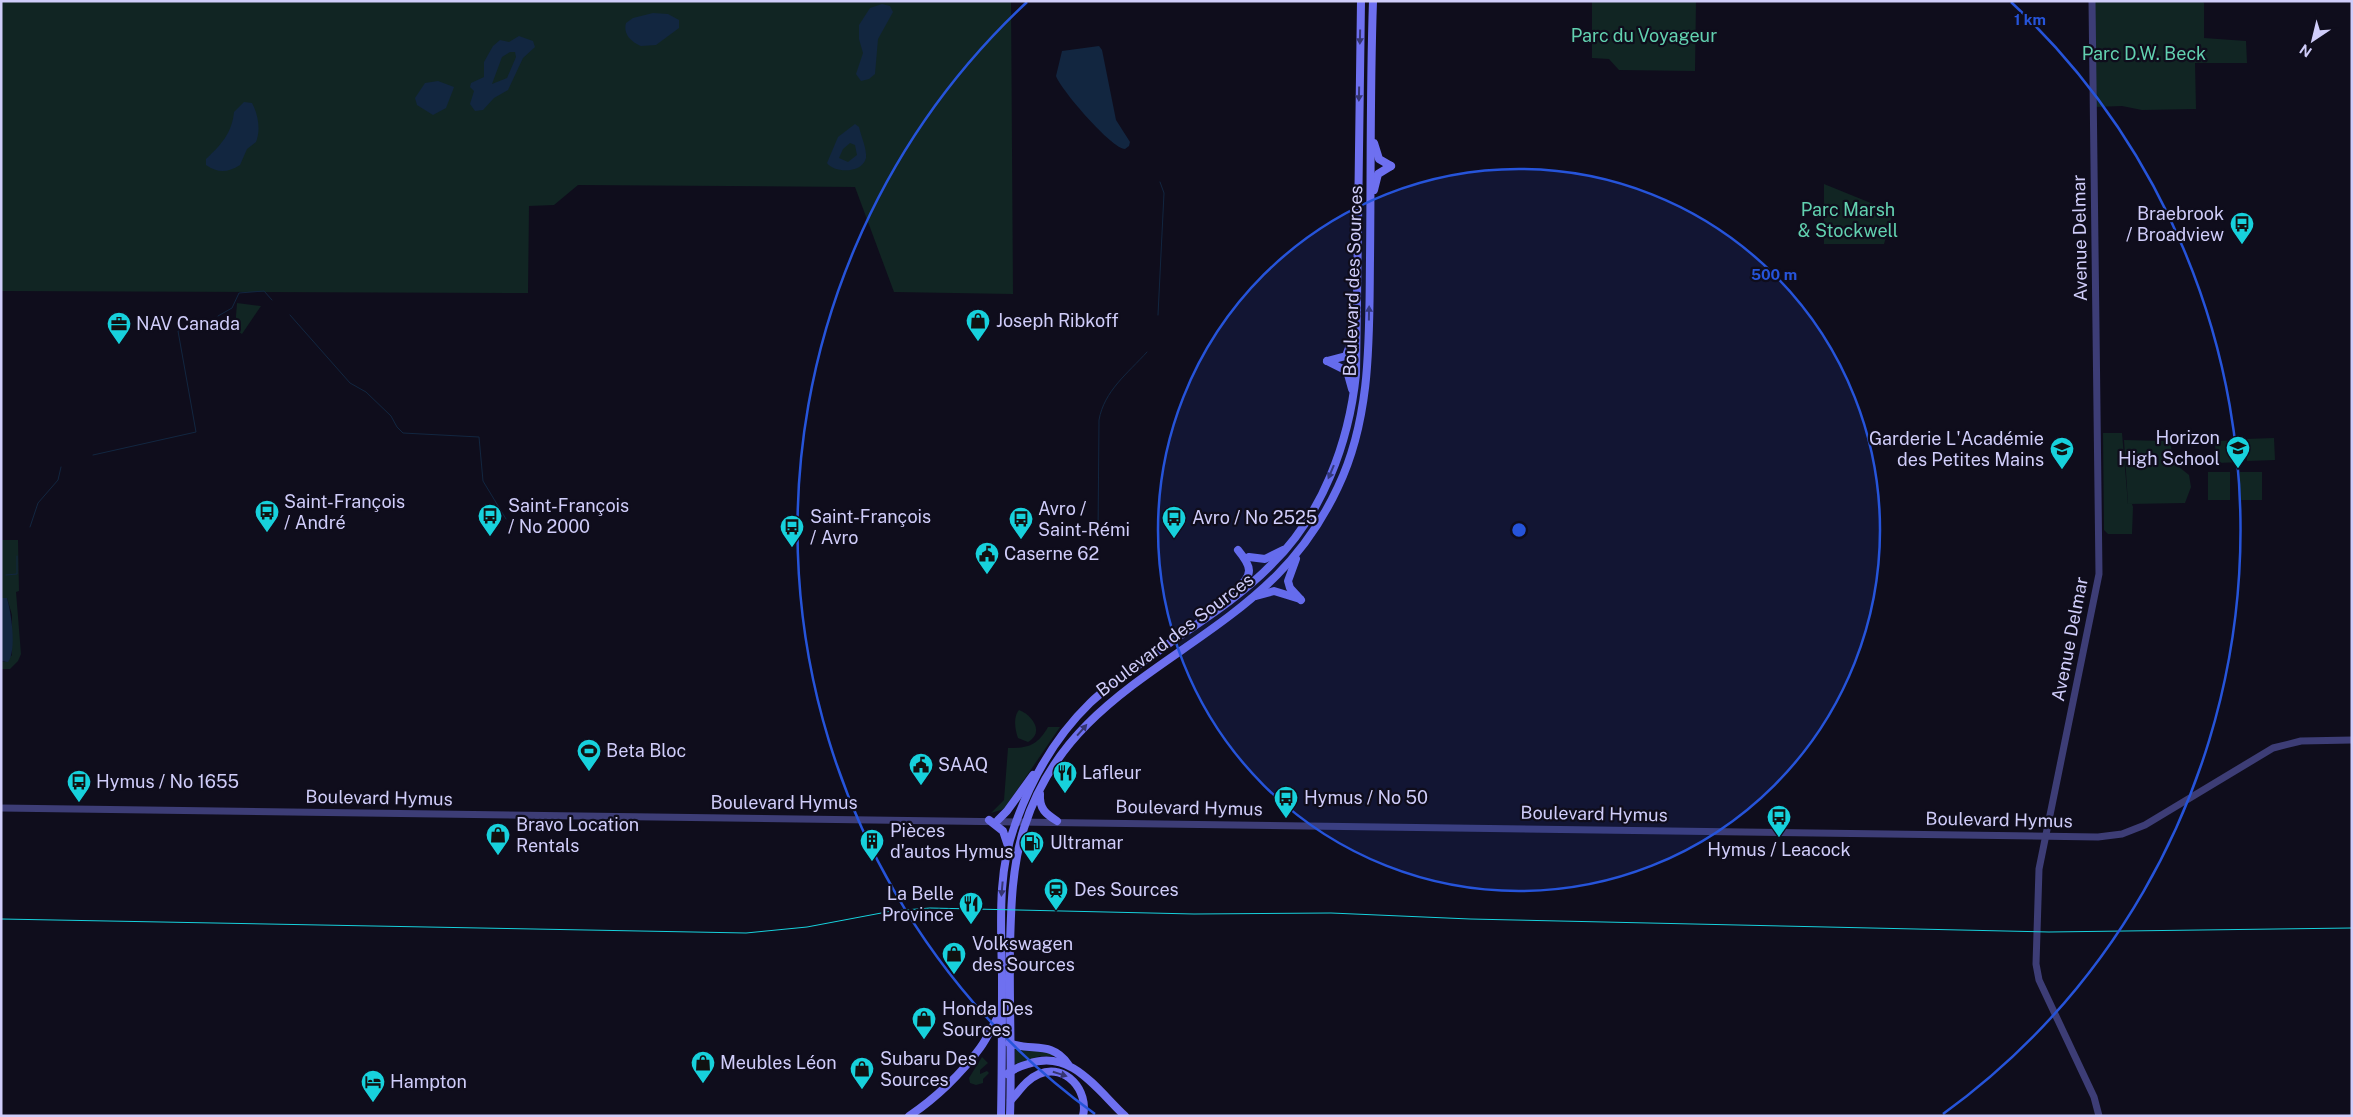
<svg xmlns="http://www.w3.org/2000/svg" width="2353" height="1117" font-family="'Public Sans',sans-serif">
<rect width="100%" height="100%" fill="#0f0d1c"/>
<g fill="#112523">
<polygon points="1,1 1011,1 1013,294 894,292 855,187 578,185 554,205 529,206 528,293 1,291"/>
<polygon points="1592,1 1696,1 1695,71 1619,70 1609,59 1592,58"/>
<polygon points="2092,1 2202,1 2204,3 2204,38 2246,41 2247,63 2195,63 2196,109 2142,110 2122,106 2094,107"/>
<polygon points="1824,184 1893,212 1884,244 1824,244"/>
<polygon points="237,303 261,306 242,334 235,329"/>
<polygon points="2103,433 2122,433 2128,504 2132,504 2133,507 2132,534 2108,534 2104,530"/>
<polygon points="2274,438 2275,460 2247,461 2246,439"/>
<polygon points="2124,440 2165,441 2171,446 2172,456 2179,467 2189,475 2191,487 2185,503 2128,504"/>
<polygon points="2243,440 2244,462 2216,463 2215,441"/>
<rect x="2208" y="472" width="22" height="28"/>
<rect x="2240" y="472" width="22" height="28"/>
<polygon points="1,540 18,540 19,591 16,592 21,654 18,661 10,669 1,669 1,661 5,662 12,655 12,615 7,598 1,598"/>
<path d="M1019,710C1032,715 1045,732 1028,742L1018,738C1015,730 1013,717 1019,710Z"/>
<path d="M1048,727H1060L1004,809L991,813L1004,800L1008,748C1028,748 1037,746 1048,727Z"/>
<polygon points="1015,1049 1042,1051 1058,1056 1040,1056 1015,1064"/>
<polygon points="982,1057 988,1063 980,1070 980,1074 987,1071 989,1073 983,1079 983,1083 976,1085 970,1083 969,1078"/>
</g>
<g fill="#122640" fill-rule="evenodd">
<polygon points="882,4 890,6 893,12 878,39 875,74 869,79 861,81 856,74 863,53 859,39 859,25 870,8"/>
<path d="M653,13L668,14L679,20V28L656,45L641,46C631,42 623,34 626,23L633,18Z"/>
<path d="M519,36L533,41L535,47L523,58L508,90L494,98L483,110L475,111L470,104L474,91L470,87L471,83L484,77V62L493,46L500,40L509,42ZM510,52H515L516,57L507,78L492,84L502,57Z"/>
<path d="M1099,46L1102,50L1116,120L1130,142L1129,146L1125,149C1112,149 1061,90 1056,76L1062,51Z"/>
<polygon points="438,81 454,87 453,90 446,108 433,115 417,105 415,98 425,83"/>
<path d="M244,102L252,103C258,114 261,130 256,142L247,149L240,165C227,173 218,173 206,165V159C221,145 232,133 234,112Z"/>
<path d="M855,124L859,127C861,136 867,149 866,158C862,174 834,173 827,163L838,137ZM850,143L855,145L857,155L848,162L839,158L843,149Z"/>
<path d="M1,598H7C11,612 17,650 8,662L1,661Z"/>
</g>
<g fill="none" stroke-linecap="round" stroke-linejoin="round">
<g stroke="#122640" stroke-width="1">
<polyline points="290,315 350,383 366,392 391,416 397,427 403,433 479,437 483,481 506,519"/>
<polyline points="1158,315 1164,193 1160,182"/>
<polyline points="218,316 232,308 239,293 264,291 272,300"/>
<polyline points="93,455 196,432 178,331 206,323"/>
<polyline points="30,527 38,503 58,480 61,467"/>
<path d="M1098,536L1099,420C1104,391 1128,373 1147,352"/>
<polyline points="6,575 17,574 17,556"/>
</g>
<g stroke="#3d3d76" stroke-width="7">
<polyline points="2092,1 2099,574 2039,869 2036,964 2039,980 2094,1097 2099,1116"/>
<polyline points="1,808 2098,837 2122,834 2145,825 2273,748 2301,741 2352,740"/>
</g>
<g stroke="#6e70f0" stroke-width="8">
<polyline points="1374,143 1379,159 1391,166"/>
<polyline points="1374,190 1378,174 1391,166"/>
<polyline points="1327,361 1346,356 1353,337"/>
<polyline points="1327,361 1347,371 1352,389"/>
<polyline points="1249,557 1265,559 1283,550"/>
<polyline points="1296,559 1288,581 1290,588 1301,600"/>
<path d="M1236,590C1254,574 1252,567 1238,550"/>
<polyline points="1256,596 1274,591 1300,599"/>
<path d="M1040,794C1039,809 1046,814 1057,821"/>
<polyline points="989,820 1003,831 1008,846"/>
<polyline points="998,820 1007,811 1033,775"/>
<path d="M1009,1043C1032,1052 1051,1040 1068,1064"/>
<path d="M1007,1074C1013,1069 1021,1066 1028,1064C1071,1048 1097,1090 1125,1116"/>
<path d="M1011,1100C1020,1090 1027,1079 1039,1074C1066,1063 1089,1091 1083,1116"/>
<path d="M909,1116C935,1099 962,1073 980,1048C989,1036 993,1023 1002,1011"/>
<path d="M1001,1116C1002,1069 1002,1022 1002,975C1001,923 997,871 1016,822C1032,778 1056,736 1090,703C1114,680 1144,662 1171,642C1206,618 1242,595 1272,564C1322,515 1349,443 1356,374L1361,1"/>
<path d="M1010,1116C1012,1060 1009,1003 1010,946C1011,907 1012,866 1024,828C1065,696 1189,663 1277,575C1302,550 1323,519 1338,487C1372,416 1369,336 1370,259C1371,173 1370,87 1373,1"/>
</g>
<polyline stroke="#17d1dc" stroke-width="1" points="1,919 746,933 807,927 892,911 930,908 1194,914 1331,913 1470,919 2049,932 2352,928"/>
</g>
<defs><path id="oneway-solid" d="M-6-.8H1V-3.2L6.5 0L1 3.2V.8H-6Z" transform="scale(1.25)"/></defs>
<g fill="#353571">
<use href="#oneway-solid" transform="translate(1360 37) rotate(91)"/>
<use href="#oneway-solid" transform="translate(1359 94) rotate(91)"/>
<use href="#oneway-solid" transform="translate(1369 313) rotate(-89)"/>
<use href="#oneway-solid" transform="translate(1331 472) rotate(113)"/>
<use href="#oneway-solid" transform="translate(1082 730) rotate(-49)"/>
<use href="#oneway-solid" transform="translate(1002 889) rotate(95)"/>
<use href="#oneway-solid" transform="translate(1060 1074) rotate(17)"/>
</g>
<circle cx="1519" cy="530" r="361" fill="#2654da" fill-opacity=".12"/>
<g fill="none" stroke="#2654da" stroke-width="2.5">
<circle cx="1519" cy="530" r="361"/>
<path d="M1095 1114A722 722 0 0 1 1027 2M2011 2A722 722 0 0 1 1943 1114"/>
</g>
<defs>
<symbol id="bus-pin" viewBox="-11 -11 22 30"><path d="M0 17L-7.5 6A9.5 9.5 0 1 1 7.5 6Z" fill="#17d1dc" stroke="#0f0d1c"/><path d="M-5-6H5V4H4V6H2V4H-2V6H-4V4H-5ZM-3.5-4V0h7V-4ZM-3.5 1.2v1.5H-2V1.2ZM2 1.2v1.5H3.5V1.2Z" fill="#111"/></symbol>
<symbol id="shop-pin" viewBox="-11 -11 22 30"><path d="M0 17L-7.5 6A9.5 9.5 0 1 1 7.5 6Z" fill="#17d1dc" stroke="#0f0d1c"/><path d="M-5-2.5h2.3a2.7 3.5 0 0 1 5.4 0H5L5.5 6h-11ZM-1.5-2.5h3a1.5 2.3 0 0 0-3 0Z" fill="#111"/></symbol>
<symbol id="office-pin" viewBox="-11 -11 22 30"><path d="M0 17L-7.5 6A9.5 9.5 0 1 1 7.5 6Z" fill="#17d1dc" stroke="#0f0d1c"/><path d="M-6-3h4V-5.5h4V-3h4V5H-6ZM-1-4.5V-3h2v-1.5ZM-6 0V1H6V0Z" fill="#111"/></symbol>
<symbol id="school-pin" viewBox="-11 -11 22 30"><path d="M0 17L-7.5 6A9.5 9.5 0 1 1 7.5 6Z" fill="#17d1dc" stroke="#0f0d1c"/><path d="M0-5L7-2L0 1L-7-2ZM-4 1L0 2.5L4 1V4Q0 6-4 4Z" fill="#111"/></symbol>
<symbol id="civic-pin" viewBox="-11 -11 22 30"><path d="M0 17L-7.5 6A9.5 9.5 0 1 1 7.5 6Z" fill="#17d1dc" stroke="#0f0d1c"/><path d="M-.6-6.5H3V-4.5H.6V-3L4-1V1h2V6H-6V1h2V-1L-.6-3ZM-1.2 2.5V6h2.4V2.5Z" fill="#111"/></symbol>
<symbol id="stadium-pin" viewBox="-11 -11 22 30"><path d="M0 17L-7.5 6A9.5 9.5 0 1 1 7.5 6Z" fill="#17d1dc" stroke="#0f0d1c"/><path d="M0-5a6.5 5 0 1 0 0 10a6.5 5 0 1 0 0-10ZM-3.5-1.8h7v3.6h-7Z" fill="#111"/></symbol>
<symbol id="restaurant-pin" viewBox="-11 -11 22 30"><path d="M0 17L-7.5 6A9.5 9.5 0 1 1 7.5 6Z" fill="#17d1dc" stroke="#0f0d1c"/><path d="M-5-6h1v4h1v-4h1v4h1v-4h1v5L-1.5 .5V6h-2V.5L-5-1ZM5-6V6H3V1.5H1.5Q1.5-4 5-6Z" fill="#111"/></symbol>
<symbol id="building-pin" viewBox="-11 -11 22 30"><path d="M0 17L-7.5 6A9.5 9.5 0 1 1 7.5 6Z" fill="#17d1dc" stroke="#0f0d1c"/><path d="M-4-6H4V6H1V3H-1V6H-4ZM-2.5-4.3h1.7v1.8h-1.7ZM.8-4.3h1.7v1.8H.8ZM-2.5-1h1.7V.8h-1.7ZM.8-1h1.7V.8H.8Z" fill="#111"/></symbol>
<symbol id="fuel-pin" viewBox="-11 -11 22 30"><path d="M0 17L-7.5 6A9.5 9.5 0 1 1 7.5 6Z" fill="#17d1dc" stroke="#0f0d1c"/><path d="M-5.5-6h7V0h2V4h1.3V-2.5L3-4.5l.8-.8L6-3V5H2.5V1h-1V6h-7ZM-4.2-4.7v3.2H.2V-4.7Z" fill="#111"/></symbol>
<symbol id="station-pin" viewBox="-11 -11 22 30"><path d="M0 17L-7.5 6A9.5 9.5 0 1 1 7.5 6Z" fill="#17d1dc" stroke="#0f0d1c"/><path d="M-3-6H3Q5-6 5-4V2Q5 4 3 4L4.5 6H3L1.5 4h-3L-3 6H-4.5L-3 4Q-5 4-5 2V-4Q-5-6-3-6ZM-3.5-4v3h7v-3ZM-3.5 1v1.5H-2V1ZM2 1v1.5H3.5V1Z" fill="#111"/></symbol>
<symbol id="hotel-pin" viewBox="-11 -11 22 30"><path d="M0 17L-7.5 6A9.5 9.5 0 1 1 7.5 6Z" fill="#17d1dc" stroke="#0f0d1c"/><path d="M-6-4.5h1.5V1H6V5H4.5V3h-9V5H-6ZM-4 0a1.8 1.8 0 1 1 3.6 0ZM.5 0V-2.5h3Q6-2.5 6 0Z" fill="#111"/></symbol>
</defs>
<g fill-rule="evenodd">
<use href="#bus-pin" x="2228" y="210" width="28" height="38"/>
<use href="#shop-pin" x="964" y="307" width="28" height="38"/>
<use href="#office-pin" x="105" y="310" width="28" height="38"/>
<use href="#school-pin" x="2224" y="434" width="28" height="38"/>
<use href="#school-pin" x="2048" y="435" width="28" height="38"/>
<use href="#bus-pin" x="253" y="498" width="28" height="38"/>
<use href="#bus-pin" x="476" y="502" width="28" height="38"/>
<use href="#bus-pin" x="1160" y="504" width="28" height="38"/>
<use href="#bus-pin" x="1007" y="505" width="28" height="38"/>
<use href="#bus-pin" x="778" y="513" width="28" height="38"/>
<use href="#civic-pin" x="973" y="540" width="28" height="38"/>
<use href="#stadium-pin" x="575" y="737" width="28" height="38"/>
<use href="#civic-pin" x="907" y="751" width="28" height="38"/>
<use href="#restaurant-pin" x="1051" y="759" width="28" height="38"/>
<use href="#bus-pin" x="65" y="768" width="28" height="38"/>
<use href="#bus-pin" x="1272" y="784" width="28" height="38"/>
<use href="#bus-pin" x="1765" y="803" width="28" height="38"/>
<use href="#shop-pin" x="484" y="821" width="28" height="38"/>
<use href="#building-pin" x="858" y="827" width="28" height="38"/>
<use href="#fuel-pin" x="1018" y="829" width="28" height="38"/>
<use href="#station-pin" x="1042" y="876" width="28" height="38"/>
<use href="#restaurant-pin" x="957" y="890" width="28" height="38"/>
<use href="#shop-pin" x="940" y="940" width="28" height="38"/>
<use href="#shop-pin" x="910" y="1005" width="28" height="38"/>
<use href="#shop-pin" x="689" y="1049" width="28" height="38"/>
<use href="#shop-pin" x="848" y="1055" width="28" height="38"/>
<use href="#hotel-pin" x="359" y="1068" width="28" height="38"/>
</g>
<g text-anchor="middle" stroke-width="4.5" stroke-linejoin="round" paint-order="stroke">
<g font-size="18" fill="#62d1b0" stroke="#0f0d1c">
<text x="1644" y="42">Parc du Voyageur</text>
<text x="2144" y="60">Parc D.W. Beck</text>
<text x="1848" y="216">Parc Marsh<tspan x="1848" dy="21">&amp; Stockwell</tspan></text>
</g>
<g font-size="18" fill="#d0cdfa" stroke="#0f0d1c" text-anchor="start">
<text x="2224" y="220" text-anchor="end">Braebrook<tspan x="2224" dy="21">/ Broadview</tspan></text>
<text x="996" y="327">Joseph Ribkoff</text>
<text x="136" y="330">NAV Canada</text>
<text x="2220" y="444" text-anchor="end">Horizon<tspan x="2220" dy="21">High School</tspan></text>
<text x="2044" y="445" text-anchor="end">Garderie L'Académie<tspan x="2044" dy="21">des Petites Mains</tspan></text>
<text x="284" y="508">Saint-François<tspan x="284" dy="21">/ André</tspan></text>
<text x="508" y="512">Saint-François<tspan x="508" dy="21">/ No 2000</tspan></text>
<text x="1038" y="515">Avro /<tspan x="1038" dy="21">Saint-Rémi</tspan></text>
<text x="810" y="523">Saint-François<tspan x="810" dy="21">/ Avro</tspan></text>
<text x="1192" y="524">Avro / No 2525</text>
<text x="1004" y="560">Caserne 62</text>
<text x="606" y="757">Beta Bloc</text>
<text x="938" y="771">SAAQ</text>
<text x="1082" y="779">Lafleur</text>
<text x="96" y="788">Hymus / No 1655</text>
<text x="1304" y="804">Hymus / No 50</text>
<text x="516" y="831">Bravo Location<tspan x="516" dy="21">Rentals</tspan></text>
<text x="890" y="837">Pièces<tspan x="890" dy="21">d'autos Hymus</tspan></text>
<text x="1050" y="849">Ultramar</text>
<text x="1779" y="856" text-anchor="middle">Hymus / Leacock</text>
<text x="1074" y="896">Des Sources</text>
<text x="954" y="900" text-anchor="end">La Belle<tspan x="954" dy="21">Province</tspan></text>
<text x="972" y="950">Volkswagen<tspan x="972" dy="21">des Sources</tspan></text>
<text x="942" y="1015">Honda Des<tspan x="942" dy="21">Sources</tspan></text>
<text x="880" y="1065">Subaru Des<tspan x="880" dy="21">Sources</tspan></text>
<text x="720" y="1069">Meubles Léon</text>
<text x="390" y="1088">Hampton</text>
</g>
<g font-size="18" fill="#d0cdfa" stroke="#0f0d1c">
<text transform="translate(2080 238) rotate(-91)" y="6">Avenue Delmar</text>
<text transform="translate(1353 281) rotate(-88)" y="6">Boulevard des Sources</text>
<text transform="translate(1175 635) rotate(-37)" y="6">Boulevard des Sources</text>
<text transform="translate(2070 639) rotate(-79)" y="6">Avenue Delmar</text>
<text transform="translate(379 798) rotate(1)" y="6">Boulevard Hymus</text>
<text x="784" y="809">Boulevard Hymus</text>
<text transform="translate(1189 808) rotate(1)" y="6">Boulevard Hymus</text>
<text transform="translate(1594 814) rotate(1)" y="6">Boulevard Hymus</text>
<text transform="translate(1999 820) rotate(1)" y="6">Boulevard Hymus</text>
</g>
</g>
<circle cx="1519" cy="530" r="8" fill="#2654da" stroke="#0f0d1c" stroke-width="2.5"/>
<g font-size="15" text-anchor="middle" font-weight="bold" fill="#2654da" stroke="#0f0d1c" stroke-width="4.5" stroke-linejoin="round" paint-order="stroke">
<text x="2030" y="25">1 km</text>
<text x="1774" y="280">500 m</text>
</g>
<rect width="2353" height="1117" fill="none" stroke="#d0cdfa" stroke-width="5"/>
<g transform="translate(2313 40) rotate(215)" stroke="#0f0d1c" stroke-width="4" paint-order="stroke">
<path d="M0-4L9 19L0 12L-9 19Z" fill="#d0cdfa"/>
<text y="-8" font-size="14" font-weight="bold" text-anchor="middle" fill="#d0cdfa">N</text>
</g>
</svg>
